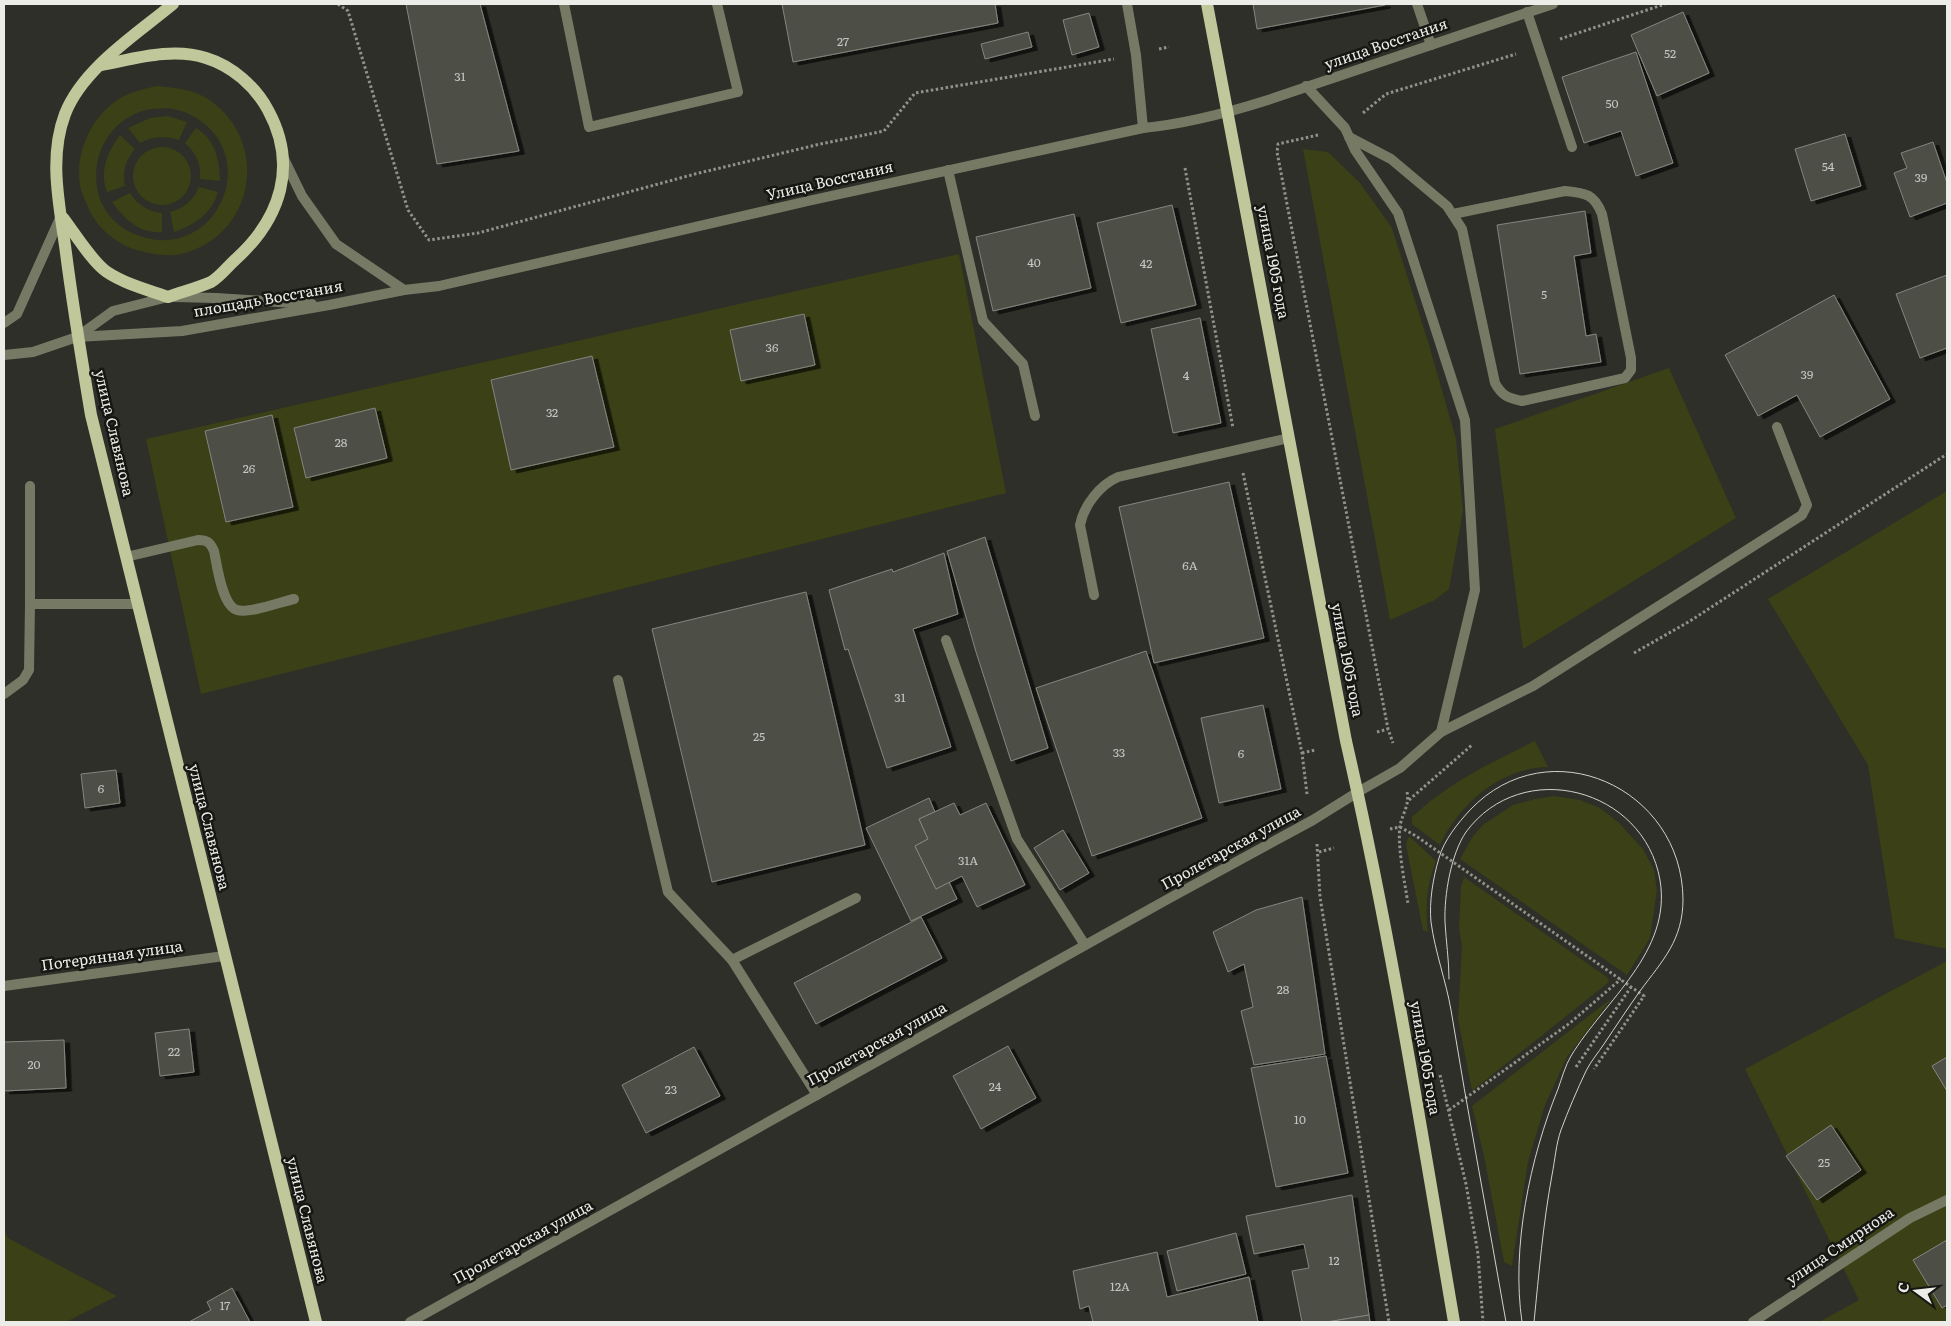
<svg xmlns="http://www.w3.org/2000/svg" width="1951" height="1326" font-family="Literata,serif">
<defs>
<filter id="shadow"><feDropShadow dx="5.5" dy="3" stdDeviation="0" flood-color="#0009"/></filter>
</defs>
<rect width="100%" height="100%" fill="#2d2f28"/>
<g fill="#3b4016" fill-rule="evenodd">
<path d="M157,86C175,88 195,89 211,101C269,143 255,233 185,253C169,258 152,254 137,250C117,245 95,226 88,207C85,200 81,192 80,185C74,149 96,106 131,93C139,90 148,88 157,86ZM169,108C176,110 184,111 191,115C268,155 213,272 130,232C115,225 101,208 98,192C90,156 109,120 146,110C153,108 162,109 169,108Z"/>
<path d="M168,116L187,122L179,140C164,135 153,136 140,143L128,128L150,118Z"/>
<path d="M196,128C215,139 220,161 220,181L200,179C201,164 197,154 185,143Z"/>
<path d="M120,135L135,149C126,160 122,171 125,186L107,192C99,171 108,151 120,135Z"/>
<circle cx="162" cy="176" r="29"/>
<polygon points="1303,149 1328,152 1360,183 1392,228 1429,345 1456,439 1463,511 1449,589 1435,600 1390,620"/>
<path d="M199,187L218,192C212,214 194,225 174,232L170,212C184,208 193,201 199,187Z"/>
<path d="M130,193C138,205 147,211 162,213V232C140,234 124,219 112,202Z"/>
<polygon points="959,254 1006,493 201,694 146,439"/>
<polygon points="1669,368 1736,518 1523,649 1495,429"/>
<polygon points="1947,491 1947,949 1895,938 1868,765 1768,599"/>
<path d="M1535,741L1548,767C1500,768 1460,803 1440,845L1412,824V817C1448,783 1492,762 1535,741Z"/>
<polygon points="1554,796 1580,800 1600,808 1618,822 1643,849 1654,870 1657,890 1650,938 1627,975 1460,859 1473,836 1483,825 1513,805 1535,799"/>
<path d="M1410,837L1436,861C1427,884 1425,907 1428,932L1423,930L1406,845L1408,838Z"/>
<polygon points="1464,877 1608,978 1609,982 1472,1091 1458,1019 1462,946 1459,928 1461,887"/>
<polygon points="1947,961 1947,1322 1819,1322 1859,1300 1745,1069"/>
<polygon points="1612,998 1567,1057 1545,1105 1528,1162 1512,1266 1504,1262 1484,1156 1472,1106"/>
<polygon points="4,1229 8,1238 117,1296 66,1322 4,1322"/>
</g>
<g fill="#4e4f47" stroke="#84867e" filter="url(#shadow)">
<polygon points="406,4 480,4 519,151 437,164"/>
<polygon points="782,4 995,4 998,23 793,62"/>
<polygon points="1253,4 1385,4 1385,5 1257,29"/>
<polygon points="1683,12 1709,73 1657,96 1631,35"/>
<polygon points="1089,13 1099,47 1072,55 1063,20"/>
<polygon points="1028,32 1032,47 985,59 981,44"/>
<polygon points="1636,52 1673,163 1636,176 1621,131 1584,143 1562,77"/>
<polygon points="1845,134 1861,186 1811,201 1795,149"/>
<polygon points="1933,142 1947,183 1947,203 1910,217 1894,173 1907,168 1901,153"/>
<polygon points="1172,205 1196,305 1121,323 1097,223"/>
<polygon points="1585,211 1591,253 1574,256 1586,336 1596,334 1601,362 1520,374 1497,225"/>
<polygon points="1074,214 1091,288 993,311 976,237"/>
<polygon points="1947,275 1947,348 1920,358 1896,294"/>
<polygon points="1834,295 1890,399 1820,437 1797,395 1758,416 1725,355"/>
<polygon points="804,314 815,365 741,381 730,330"/>
<polygon points="1200,318 1221,423 1173,433 1151,329"/>
<polygon points="592,356 614,447 511,470 491,380"/>
<polygon points="375,408 387,458 306,478 294,428"/>
<polygon points="272,415 293,507 226,522 205,431"/>
<polygon points="1229,482 1264,638 1154,663 1119,507"/>
<polygon points="985,537 1048,748 1011,761 976,652 947,551"/>
<polygon points="944,553 958,614 913,629 951,747 887,768 848,649 845,650 829,590 892,569 893,572"/>
<polygon points="806,592 865,845 712,882 652,629"/>
<polygon points="1146,651 1202,818 1092,856 1036,688"/>
<polygon points="1263,705 1281,789 1219,803 1201,718"/>
<polygon points="116,770 120,803 85,808 81,774"/>
<polygon points="929,798 935,812 919,819 928,839 915,846 936,889 949,882 957,899 911,921 866,828"/>
<polygon points="954,803 960,815 986,803 1025,885 977,907 962,876 936,889 915,846 928,839 919,819"/>
<polygon points="1063,830 1089,873 1060,890 1034,848"/>
<polygon points="1302,897 1325,1054 1254,1065 1241,1011 1253,1007 1244,964 1228,972 1213,932 1256,910"/>
<polygon points="921,917 942,958 816,1024 794,983"/>
<polygon points="189,1029 194,1072 160,1076 155,1033"/>
<polygon points="64,1040 66,1088 4,1091 4,1042"/>
<polygon points="1008,1046 1036,1098 981,1129 953,1076"/>
<polygon points="694,1047 720,1096 646,1133 622,1085"/>
<polygon points="1326,1056 1348,1173 1276,1187 1251,1068"/>
<polygon points="1947,1057 1947,1091 1932,1066"/>
<polygon points="1831,1125 1861,1170 1817,1200 1786,1156"/>
<polygon points="1352,1195 1369,1315 1327,1322 1302,1322 1292,1271 1309,1268 1304,1244 1254,1254 1246,1216"/>
<polygon points="1236,1233 1246,1274 1177,1291 1167,1251"/>
<polygon points="1947,1240 1947,1305 1942,1308 1913,1260"/>
<polygon points="1157,1252 1167,1297 1249,1277 1258,1322 1093,1322 1089,1306 1080,1309 1073,1271"/>
<polygon points="232,1288 250,1322 189,1322 211,1310 207,1302"/>
<polygon points="1369,1315 1370,1322 1327,1322"/>
</g>
<g fill="none" stroke-linecap="round" stroke-linejoin="round">
<g stroke="#91928c" stroke-width="3" stroke-dasharray="2.5 2.5" stroke-linecap="butt">
<polyline points="338,4 348,11 408,210 429,240 478,233 695,174 816,145 884,131 915,93 1114,59"/>
<polyline points="1560,39 1665,4"/>
<polyline points="1159,49 1169,47"/>
<polyline points="1363,113 1386,94 1516,54"/>
<polyline points="1318,135 1278,144 1277,152 1388,729 1393,743"/>
<polyline points="1185,168 1233,428"/>
<polyline points="1243,473 1302,753 1307,794"/>
<polyline points="1634,653 1690,621 1947,454"/>
<polyline points="1377,732 1388,729"/>
<polyline points="1302,753 1315,750"/>
<path d="M1407,792C1410,805 1402,814 1400,826C1397,846 1405,883 1408,904"/>
<polyline points="1409,800 1472,745"/>
<polyline points="1390,829 1400,827 1416,836 1644,996 1594,1069"/>
<polyline points="1317,844 1320,897 1389,1322"/>
<polyline points="1319,852 1334,848"/>
<polyline points="1576,1067 1631,987"/>
<polyline points="1440,1075 1466,1184 1478,1254 1483,1322"/>
<polyline points="1449,1110 1570,1023 1621,979"/>
</g>
<g stroke="#767a65" stroke-width="10">
<polyline points="564,4 589,127 738,92 717,4"/>
<polyline points="1127,4 1136,55 1143,128"/>
<polyline points="1417,4 1431,45"/>
<polyline points="1527,12 1572,147"/>
<polyline points="1306,86 1345,128 1355,150 1398,213 1465,420 1475,590 1441,732 1400,768 1358,792"/>
<path d="M1349,137L1391,159L1447,206L1462,229L1495,383C1502,396 1508,398 1522,401L1625,378L1631,370V358L1602,214C1594,194 1586,193 1565,191L1453,214"/>
<polyline points="948,170 983,321 1023,364 1035,416"/>
<polyline points="30,486 30,604"/>
<path d="M126,557L198,540C207,540 210,542 214,551C217,565 222,606 237,610C249,614 280,602 294,599"/>
<path d="M1094,595L1080,525C1084,505 1100,485 1118,477L1289,438"/>
<polyline points="946,640 1017,839 1085,945"/>
<polyline points="618,680 668,892 732,960 817,1095"/>
<polyline points="4,694 23,680 29,670 30,604 137,604"/>
<polyline points="1441,732 1533,686 1802,515 1807,505 1777,427"/>
<polyline points="732,960 856,898"/>
</g>
<g stroke="#767a65" stroke-width="10">
<polyline points="4,323 17,314 61,216"/>
<polyline points="4,355 33,352 77,337 113,311 168,297"/>
<polyline points="4,986 224,956"/>
<polyline points="410,1322 1168,899 1313,820 1358,792"/>
<polyline points="1753,1322 1910,1218 1947,1200"/>
</g>
<g stroke="#767a65" stroke-width="10">
<polyline points="284,159 302,196 336,244 404,290"/>
<polyline points="174,297 216,298 312,304"/>
<path d="M77,337L182,331L329,305L404,290L439,286L808,201L1143,128C1186,124 1227,113 1268,100L1553,4"/>
</g>
<g stroke="#bfc79b" stroke-width="12">
<path d="M173,4C137,34 83,68 65,114C48,159 60,207 66,253C73,308 82,361 91,415L316,1322"/>
<path d="M1207,4L1346,741C1390,933 1421,1128 1454,1322"/>
<path d="M63,218C74,232 92,262 107,272C125,284 148,290 168,297C182,292 197,288 211,282C220,277 228,266 236,259C281,218 298,165 268,110C255,86 232,66 206,58C172,47 134,59 101,65"/>
</g>
<g stroke="#d1d2cd" stroke-width="1">
<path d="M1449,979C1449,960 1446,941 1445,922C1444,895 1451,854 1466,832C1522,756 1644,788 1660,880C1672,952 1605,1000 1571,1056C1565,1066 1562,1078 1558,1089C1530,1158 1511,1248 1522,1322"/>
<path d="M1506,1322C1488,1218 1468,1115 1451,1010C1446,981 1435,952 1431,922C1429,902 1433,878 1439,858C1444,840 1458,823 1470,810C1549,727 1682,788 1683,899C1683,940 1663,960 1640,991C1628,1008 1616,1026 1604,1044C1598,1053 1591,1061 1586,1071C1577,1090 1568,1111 1561,1130C1556,1144 1555,1160 1552,1175C1543,1224 1539,1273 1534,1322"/>
</g>
</g>
<g text-anchor="middle" stroke-width="5" stroke-linejoin="round" paint-order="stroke">
<g font-size="12" fill="#c4c6c0">
<text x="843" y="46">27</text>
<text x="1670" y="58">52</text>
<text x="460" y="81">31</text>
<text x="1612" y="108">50</text>
<text x="1828" y="171">54</text>
<text x="1921" y="182">39</text>
<text x="1034" y="267">40</text>
<text x="1146" y="268">42</text>
<text x="1544" y="299">5</text>
<text x="772" y="352">36</text>
<text x="1807" y="379">39</text>
<text x="1186" y="380">4</text>
<text x="552" y="417">32</text>
<text x="341" y="447">28</text>
<text x="249" y="473">26</text>
<text x="1190" y="570">6А</text>
<text x="900" y="702">31</text>
<text x="759" y="741">25</text>
<text x="1119" y="757">33</text>
<text x="1241" y="758">6</text>
<text x="101" y="793">6</text>
<text x="968" y="865">31А</text>
<text x="1283" y="994">28</text>
<text x="174" y="1056">22</text>
<text x="34" y="1069">20</text>
<text x="995" y="1091">24</text>
<text x="671" y="1094">23</text>
<text x="1300" y="1124">10</text>
<text x="1824" y="1167">25</text>
<text x="1334" y="1265">12</text>
<text x="1120" y="1291">12А</text>
<text x="225" y="1310">17</text>
</g>
<g font-size="15" fill="#ecede8" stroke="#161613">
<text transform="translate(1386 44) rotate(-19)" y="5">улица Восстания</text>
<text transform="translate(830 181) rotate(-13)" y="5">Улица Восстания</text>
<text transform="translate(1273 262) rotate(79)" y="5">улица 1905 года</text>
<text transform="translate(268 299) rotate(-10)" y="5">площадь Восстания</text>
<text transform="translate(114 433) rotate(77)" y="5">улица Славянова</text>
<text transform="translate(1347 660) rotate(79)" y="5">улица 1905 года</text>
<text transform="translate(209 827) rotate(76)" y="5">улица Славянова</text>
<text transform="translate(1231 848) rotate(-29)" y="5">Пролетарская улица</text>
<text transform="translate(112 956) rotate(-8)" y="5">Потерянная улица</text>
<text transform="translate(877 1044) rotate(-29)" y="5">Пролетарская улица</text>
<text transform="translate(1425 1058) rotate(80)" y="5">улица 1905 года</text>
<text transform="translate(307 1220) rotate(76)" y="5">улица Славянова</text>
<text transform="translate(523 1242) rotate(-29)" y="5">Пролетарская улица</text>
<text transform="translate(1840 1246) rotate(-34)" y="5">улица Смирнова</text>
</g>
</g>
<rect width="1951" height="1326" fill="none" stroke="#ecede8" stroke-width="10"/>
<g transform="translate(1916 1291) rotate(285)" stroke="#161613" stroke-width="4" paint-order="stroke">
<path d="M0-4L9 19L0 12L-9 19Z" fill="#ecede8"/>
<text y="-8" font-size="14" font-weight="bold" text-anchor="middle" fill="#ecede8">С</text>
</g>
</svg>
